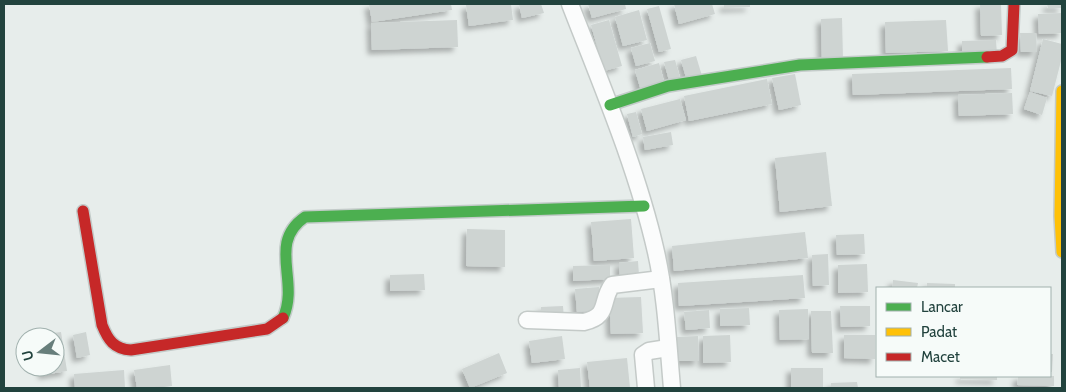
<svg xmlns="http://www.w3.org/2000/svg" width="1066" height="392" font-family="Cabin,sans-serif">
<defs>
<filter id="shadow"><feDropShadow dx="-4.5" dy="4.5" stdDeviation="2.5" flood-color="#0004"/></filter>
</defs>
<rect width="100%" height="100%" fill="#e7edeb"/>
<g fill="#ced4d2" filter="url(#shadow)">
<polygon points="369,4 451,4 452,10 372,22"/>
<polygon points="511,4 513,20 469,26 466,5"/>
<polygon points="519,4 541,4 544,13 522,18"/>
<polygon points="588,4 625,4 626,9 592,18"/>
<polygon points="674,4 712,4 715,14 679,24"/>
<polygon points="724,4 750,4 750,7 724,8"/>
<polygon points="980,4 1001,4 1002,35 981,36"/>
<polygon points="1047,4 1062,4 1062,8 1048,8"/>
<polygon points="659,6 671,49 659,52 647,9"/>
<polygon points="639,10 647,40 623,46 615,17"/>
<polygon points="1062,13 1062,33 1039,34 1038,14"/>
<polygon points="842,18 843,60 822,61 821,19"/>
<polygon points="457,20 458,47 372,50 371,23"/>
<polygon points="609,20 622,66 604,71 591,25"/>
<polygon points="946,20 948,51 886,53 885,22"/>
<polygon points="1020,33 1036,33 1037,52 1021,52"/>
<polygon points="1043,39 1062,44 1062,57 1052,96 1030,91"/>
<polygon points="996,40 997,55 962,56 962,41"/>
<polygon points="650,43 655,61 636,66 631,48"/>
<polygon points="696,56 702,76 687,81 681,60"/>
<polygon points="675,60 681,81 670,84 664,62"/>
<polygon points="659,63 665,85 641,91 635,70"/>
<polygon points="1011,68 1012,89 853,95 852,74"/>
<polygon points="795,74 801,105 779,110 772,78"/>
<polygon points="767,79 772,104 689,121 684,96"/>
<polygon points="1030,92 1047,98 1042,115 1024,109"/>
<polygon points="1012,93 1013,114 959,116 958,95"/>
<polygon points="680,99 686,120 647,131 641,109"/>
<polygon points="636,112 642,134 633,137 627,114"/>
<polygon points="671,132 673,145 645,150 643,137"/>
<polygon points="826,152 832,206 780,212 775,158"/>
<polygon points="631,219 634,258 594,261 591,222"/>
<polygon points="467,229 505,230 505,267 466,266"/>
<polygon points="805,232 808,258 674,271 672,246"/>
<polygon points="864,234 865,254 837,255 836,235"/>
<polygon points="828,254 829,285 813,286 812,255"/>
<polygon points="638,261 639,276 620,278 619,263"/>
<polygon points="867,264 868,292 838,293 838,265"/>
<polygon points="610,265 610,279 573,281 573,266"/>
<polygon points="424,274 425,290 390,291 390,275"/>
<polygon points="803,275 805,298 679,306 678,283"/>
<polygon points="893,280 918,283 917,288 892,288"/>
<polygon points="927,283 955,284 955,288 927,288"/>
<polygon points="599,287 601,310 577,312 575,289"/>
<polygon points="641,297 643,333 611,334 609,298"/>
<polygon points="563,306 564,319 541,320 541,307"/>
<polygon points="840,306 870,306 870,326 841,327"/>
<polygon points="749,308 750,325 720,326 720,309"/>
<polygon points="808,309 809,339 780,340 779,310"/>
<polygon points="709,310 710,328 686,330 684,312"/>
<polygon points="811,311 831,311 833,353 812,353"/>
<polygon points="61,332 67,371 43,375 42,367 55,367 55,337 37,337 37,335"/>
<polygon points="86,332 90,355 77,358 73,335"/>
<polygon points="730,335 731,362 703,363 703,336"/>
<polygon points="844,335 875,335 875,359 844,358"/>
<polygon points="562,336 565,359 532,363 529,341"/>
<polygon points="698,336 699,361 677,361 677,337"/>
<polygon points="499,353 507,373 470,388 462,369"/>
<polygon points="1050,354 1053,354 1052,372 1050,372"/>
<polygon points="627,358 630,388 590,388 587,362"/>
<polygon points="170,365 172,386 137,388 134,370"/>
<polygon points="580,368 581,388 559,388 558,370"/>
<rect x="791" y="368" width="32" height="20"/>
<polygon points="124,370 125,388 75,388 74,374"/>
<polygon points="960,376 997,376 997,380 960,379"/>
<polygon points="1018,376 1054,376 1054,386 1017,385"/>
<polygon points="857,382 858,388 831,388 831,383"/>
</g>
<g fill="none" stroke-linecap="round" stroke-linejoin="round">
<defs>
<g id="street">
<path d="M570,4C601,84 637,168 656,252C666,296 668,343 672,388"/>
<path d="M527,320L584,322C610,316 600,302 612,285L661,279"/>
<polyline points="646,388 643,355 649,351 668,348"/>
</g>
<g id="fast">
<polyline points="610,105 668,86 800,65 987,57"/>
<path d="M283,318C300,281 267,243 305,217L644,206"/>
</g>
<polyline id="slow" points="1062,91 1060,216 1062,252"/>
<g id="jam">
<polyline points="987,57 1002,56 1012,50 1014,4"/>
<path d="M83,211L102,325C108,340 114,349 131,350L267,329L283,318"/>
</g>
</defs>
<use href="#street" stroke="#c4cac8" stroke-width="19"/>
<use href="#fast" stroke="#c3cbc9" stroke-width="14"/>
<use href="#slow" stroke="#c3cbc9" stroke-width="14"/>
<use href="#jam" stroke="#c3cbc9" stroke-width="14"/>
<use href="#street" stroke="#fbfcfc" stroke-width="16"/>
<use href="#fast" stroke="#4caf50" stroke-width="11"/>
<use href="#slow" stroke="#ffc107" stroke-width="11"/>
<use href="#jam" stroke="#c62828" stroke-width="11"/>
</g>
<rect width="1066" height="392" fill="none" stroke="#22433e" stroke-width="10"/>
<rect x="876" y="287" width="175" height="90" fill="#f6fbf9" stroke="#a1b1ae"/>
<rect x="886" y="303" width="25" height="8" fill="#4caf50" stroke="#a1b1ae"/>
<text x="921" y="312" font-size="15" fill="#22433e">Lancar</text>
<rect x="886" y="328" width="25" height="8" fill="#ffc107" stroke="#a1b1ae"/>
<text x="921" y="337" font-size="15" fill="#22433e">Padat</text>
<rect x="886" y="353" width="25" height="8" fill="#c62828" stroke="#a1b1ae"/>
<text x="921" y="362" font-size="15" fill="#22433e">Macet</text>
<g transform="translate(40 352) rotate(254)"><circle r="24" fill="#f6fbf9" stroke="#a1b1ae"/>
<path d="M0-4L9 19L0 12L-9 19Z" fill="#677e7b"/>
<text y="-8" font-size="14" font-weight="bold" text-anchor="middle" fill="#22433e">U</text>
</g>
</svg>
